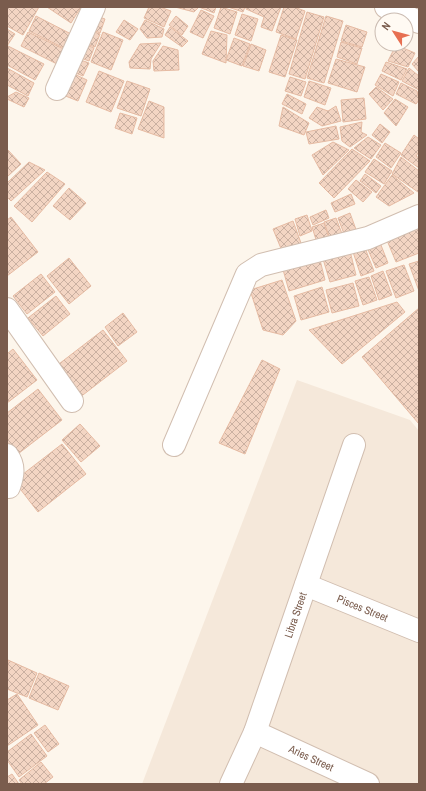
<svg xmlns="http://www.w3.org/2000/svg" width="426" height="791" font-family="'Archivo Narrow',sans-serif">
<defs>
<pattern id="building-cross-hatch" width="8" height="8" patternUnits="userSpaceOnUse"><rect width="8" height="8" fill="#f3d5c3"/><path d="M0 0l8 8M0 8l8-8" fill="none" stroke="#cab0a1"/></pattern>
</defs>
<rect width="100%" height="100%" fill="#fdf6ec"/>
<polygon fill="#f5e8da" points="297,380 410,420 419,431 419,784 142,784"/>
<g fill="url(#building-cross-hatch)" stroke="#e6bba3">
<polygon points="7,7 39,7 23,35 7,26"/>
<polygon points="47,7 81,7 71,23"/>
<polygon points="149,7 160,7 171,11 164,27 144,18"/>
<polygon points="175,7 199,7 194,12"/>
<polygon points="199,7 216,7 214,13"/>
<polygon points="221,7 237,12 230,34 214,28"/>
<polygon points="228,7 245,7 243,12"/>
<polygon points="246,7 281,7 272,31 261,27 264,17 246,9"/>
<polygon points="284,7 294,7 305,11 296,39 276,32"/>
<polygon points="201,10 214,16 203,38 190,32"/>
<polygon points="307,12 324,17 305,79 289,74"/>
<polygon points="242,14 258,19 251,41 235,35"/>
<polygon points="94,15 105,19 100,33 89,28"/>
<polygon points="36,16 75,36 68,50 29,31"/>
<polygon points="176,16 188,26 182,35 169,25"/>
<polygon points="326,16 343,21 324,83 307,78"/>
<polygon points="124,20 138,29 130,40 116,32"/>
<polygon points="145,20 164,29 162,37 147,38 140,29"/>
<polygon points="346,25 367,32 362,47 341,41"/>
<polygon points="170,27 188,41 182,47 165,35"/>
<polygon points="7,29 15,34 7,46"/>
<polygon points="89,30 100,34 95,47 84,43"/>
<polygon points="211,31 227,35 226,63 202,54"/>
<polygon points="28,32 68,51 61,66 21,46"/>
<polygon points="103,32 123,40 111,70 91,62"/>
<polygon points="281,35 297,40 285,77 269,72"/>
<polygon points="234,38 250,44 242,66 226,60"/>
<polygon points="341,42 362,48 357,64 337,57"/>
<polygon points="161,43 151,59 150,69 130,68 129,62 140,44"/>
<polygon points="84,44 94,48 89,61 78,57"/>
<polygon points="251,44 266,50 259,71 243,66"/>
<polygon points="396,45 415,53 408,67 388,61"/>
<polygon points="8,46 44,64 35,80 7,65 7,48"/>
<polygon points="163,46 178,50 179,70 154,71 153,61"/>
<polygon points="419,56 419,72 412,64"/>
<polygon points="78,59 89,63 83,76 73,72"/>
<polygon points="336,59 365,67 357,92 328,83"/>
<polygon points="386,62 407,69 401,80 382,71"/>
<polygon points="7,68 34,83 28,96 7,85"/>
<polygon points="409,68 419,76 419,90 402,81"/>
<polygon points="99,71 124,81 111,112 86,102"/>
<polygon points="72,73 87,80 78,101 63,95"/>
<polygon points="381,74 399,82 393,96 375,85"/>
<polygon points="290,77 306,82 301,96 285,91"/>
<polygon points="127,81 150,89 141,116 117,108"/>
<polygon points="309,81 331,88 325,105 304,97"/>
<polygon points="401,83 417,91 419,100 416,104 396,94"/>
<polygon points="376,87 393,99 383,110 369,94"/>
<polygon points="16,92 29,98 24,107 7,99 7,97"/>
<polygon points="287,94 306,104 302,114 282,104"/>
<polygon points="364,98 366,119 343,122 341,100"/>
<polygon points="395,99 408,107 396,126 384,113"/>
<polygon points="149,101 164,107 164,138 138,129"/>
<polygon points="336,106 341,121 322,126 309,118 317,107 328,111"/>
<polygon points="283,107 309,123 304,135 279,126"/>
<polygon points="120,113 137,118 132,134 115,128"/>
<polygon points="362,122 361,132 367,135 350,147 342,141 340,127"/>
<polygon points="380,124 390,132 382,143 372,135"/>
<polygon points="336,126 339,139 309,144 306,132"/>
<polygon points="414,135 419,139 419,152 416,156 419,158 419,168 401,155"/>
<polygon points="368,137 381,145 371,159 354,148"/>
<polygon points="333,142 349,150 323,175 312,155"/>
<polygon points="385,143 401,153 391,168 376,157"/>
<polygon points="7,149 21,164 7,177"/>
<polygon points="352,149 370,161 334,198 319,183"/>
<polygon points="401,157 419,171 419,190 418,192 392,174"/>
<polygon points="374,159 392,171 384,184 365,172"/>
<polygon points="29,162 45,170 11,201 7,197 7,183"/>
<polygon points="47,172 65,184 32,222 14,206"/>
<polygon points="365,174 381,186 376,193 360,181"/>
<polygon points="392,175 414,193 389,206 376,197"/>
<polygon points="356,180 372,192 363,202 348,189"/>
<polygon points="69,188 86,203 70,220 53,206"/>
<polygon points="351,194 355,204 335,212 331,203"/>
<polygon points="326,210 329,218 313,225 310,217"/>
<polygon points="350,213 358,235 346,239 338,218"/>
<polygon points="307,215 312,231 300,236 295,219"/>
<polygon points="11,217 38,252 7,276 7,220"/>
<polygon points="336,218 344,239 332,244 324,222"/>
<polygon points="293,221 301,243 282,251 273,229"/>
<polygon points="324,223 331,244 319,249 312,227"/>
<polygon points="418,225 419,229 419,253 396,262 386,238"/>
<polygon points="379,240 388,263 376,268 366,245"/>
<polygon points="365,248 374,271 361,276 353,252"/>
<polygon points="350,251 356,275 330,282 323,259"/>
<polygon points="319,256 325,280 289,291 282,266"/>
<polygon points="69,258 91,286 69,304 47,276"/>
<polygon points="419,261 419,291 409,264"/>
<polygon points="404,265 414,291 396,298 386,271"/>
<polygon points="383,271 392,295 379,300 371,276"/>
<polygon points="41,274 55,292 27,314 13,296"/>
<polygon points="369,277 377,300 363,305 355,281"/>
<polygon points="282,280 296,321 283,335 263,330 250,290"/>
<polygon points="353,283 359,306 332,313 326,290"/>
<polygon points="322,287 329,312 301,320 294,296"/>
<polygon points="56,296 70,314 43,336 28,318"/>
<polygon points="397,302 405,312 342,364 309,330"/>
<polygon points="419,308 419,424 362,357"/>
<polygon points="123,313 137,332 118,346 105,327"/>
<polygon points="103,330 127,361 79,398 55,367"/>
<polygon points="13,349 37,380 7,403 7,354"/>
<polygon points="262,360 280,369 245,454 219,443"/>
<polygon points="38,389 62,420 14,457 7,449 7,413"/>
<polygon points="80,424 100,446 81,462 62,440"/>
<polygon points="62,444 86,474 38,512 14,481"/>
<polygon points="8,660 37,673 27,697 7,689"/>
<polygon points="39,673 69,686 58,710 29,698"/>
<polygon points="17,694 38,725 7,746 7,700"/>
<polygon points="45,725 59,744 48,752 34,733"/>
<polygon points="31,734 47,756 19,777 7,760 7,752"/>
<polygon points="41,762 53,777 44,784 22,784 19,780"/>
<polygon points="12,774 19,784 7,784 7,777"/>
</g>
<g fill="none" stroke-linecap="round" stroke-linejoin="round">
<defs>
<g id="minor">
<polyline points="386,7 419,22"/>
<polyline points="57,89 94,7"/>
<polyline points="7,309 72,401"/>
<polyline points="174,445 247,274 261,265 368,238 419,216"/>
<path d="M7,455C15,466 13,475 9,487H7"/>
<path id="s1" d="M306,585L419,631"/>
<path id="s2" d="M255,732L368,784"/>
<path id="s3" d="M231,784L255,732L354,445"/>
</g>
</defs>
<use href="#minor" stroke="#d1beb0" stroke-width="24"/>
<use href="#minor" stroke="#fff" stroke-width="22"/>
</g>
<g text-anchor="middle" stroke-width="4" stroke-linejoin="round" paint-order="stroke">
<g font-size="11" fill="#7a5c4d" stroke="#fffaf3">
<text dy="4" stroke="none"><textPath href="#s1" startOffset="61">Pisces Street</textPath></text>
<text dy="4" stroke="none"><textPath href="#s3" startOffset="181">Libra Street</textPath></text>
<text dy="4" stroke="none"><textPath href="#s2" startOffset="62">Aries Street</textPath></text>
</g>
</g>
<rect width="426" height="791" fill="none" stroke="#7a5c4d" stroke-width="16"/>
<g transform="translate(394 32) rotate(306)"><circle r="19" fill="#fffaf3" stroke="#cabbb1"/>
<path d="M0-3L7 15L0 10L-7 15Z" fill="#e76f51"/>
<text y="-6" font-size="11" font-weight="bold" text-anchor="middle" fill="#7a5c4d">N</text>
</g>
</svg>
